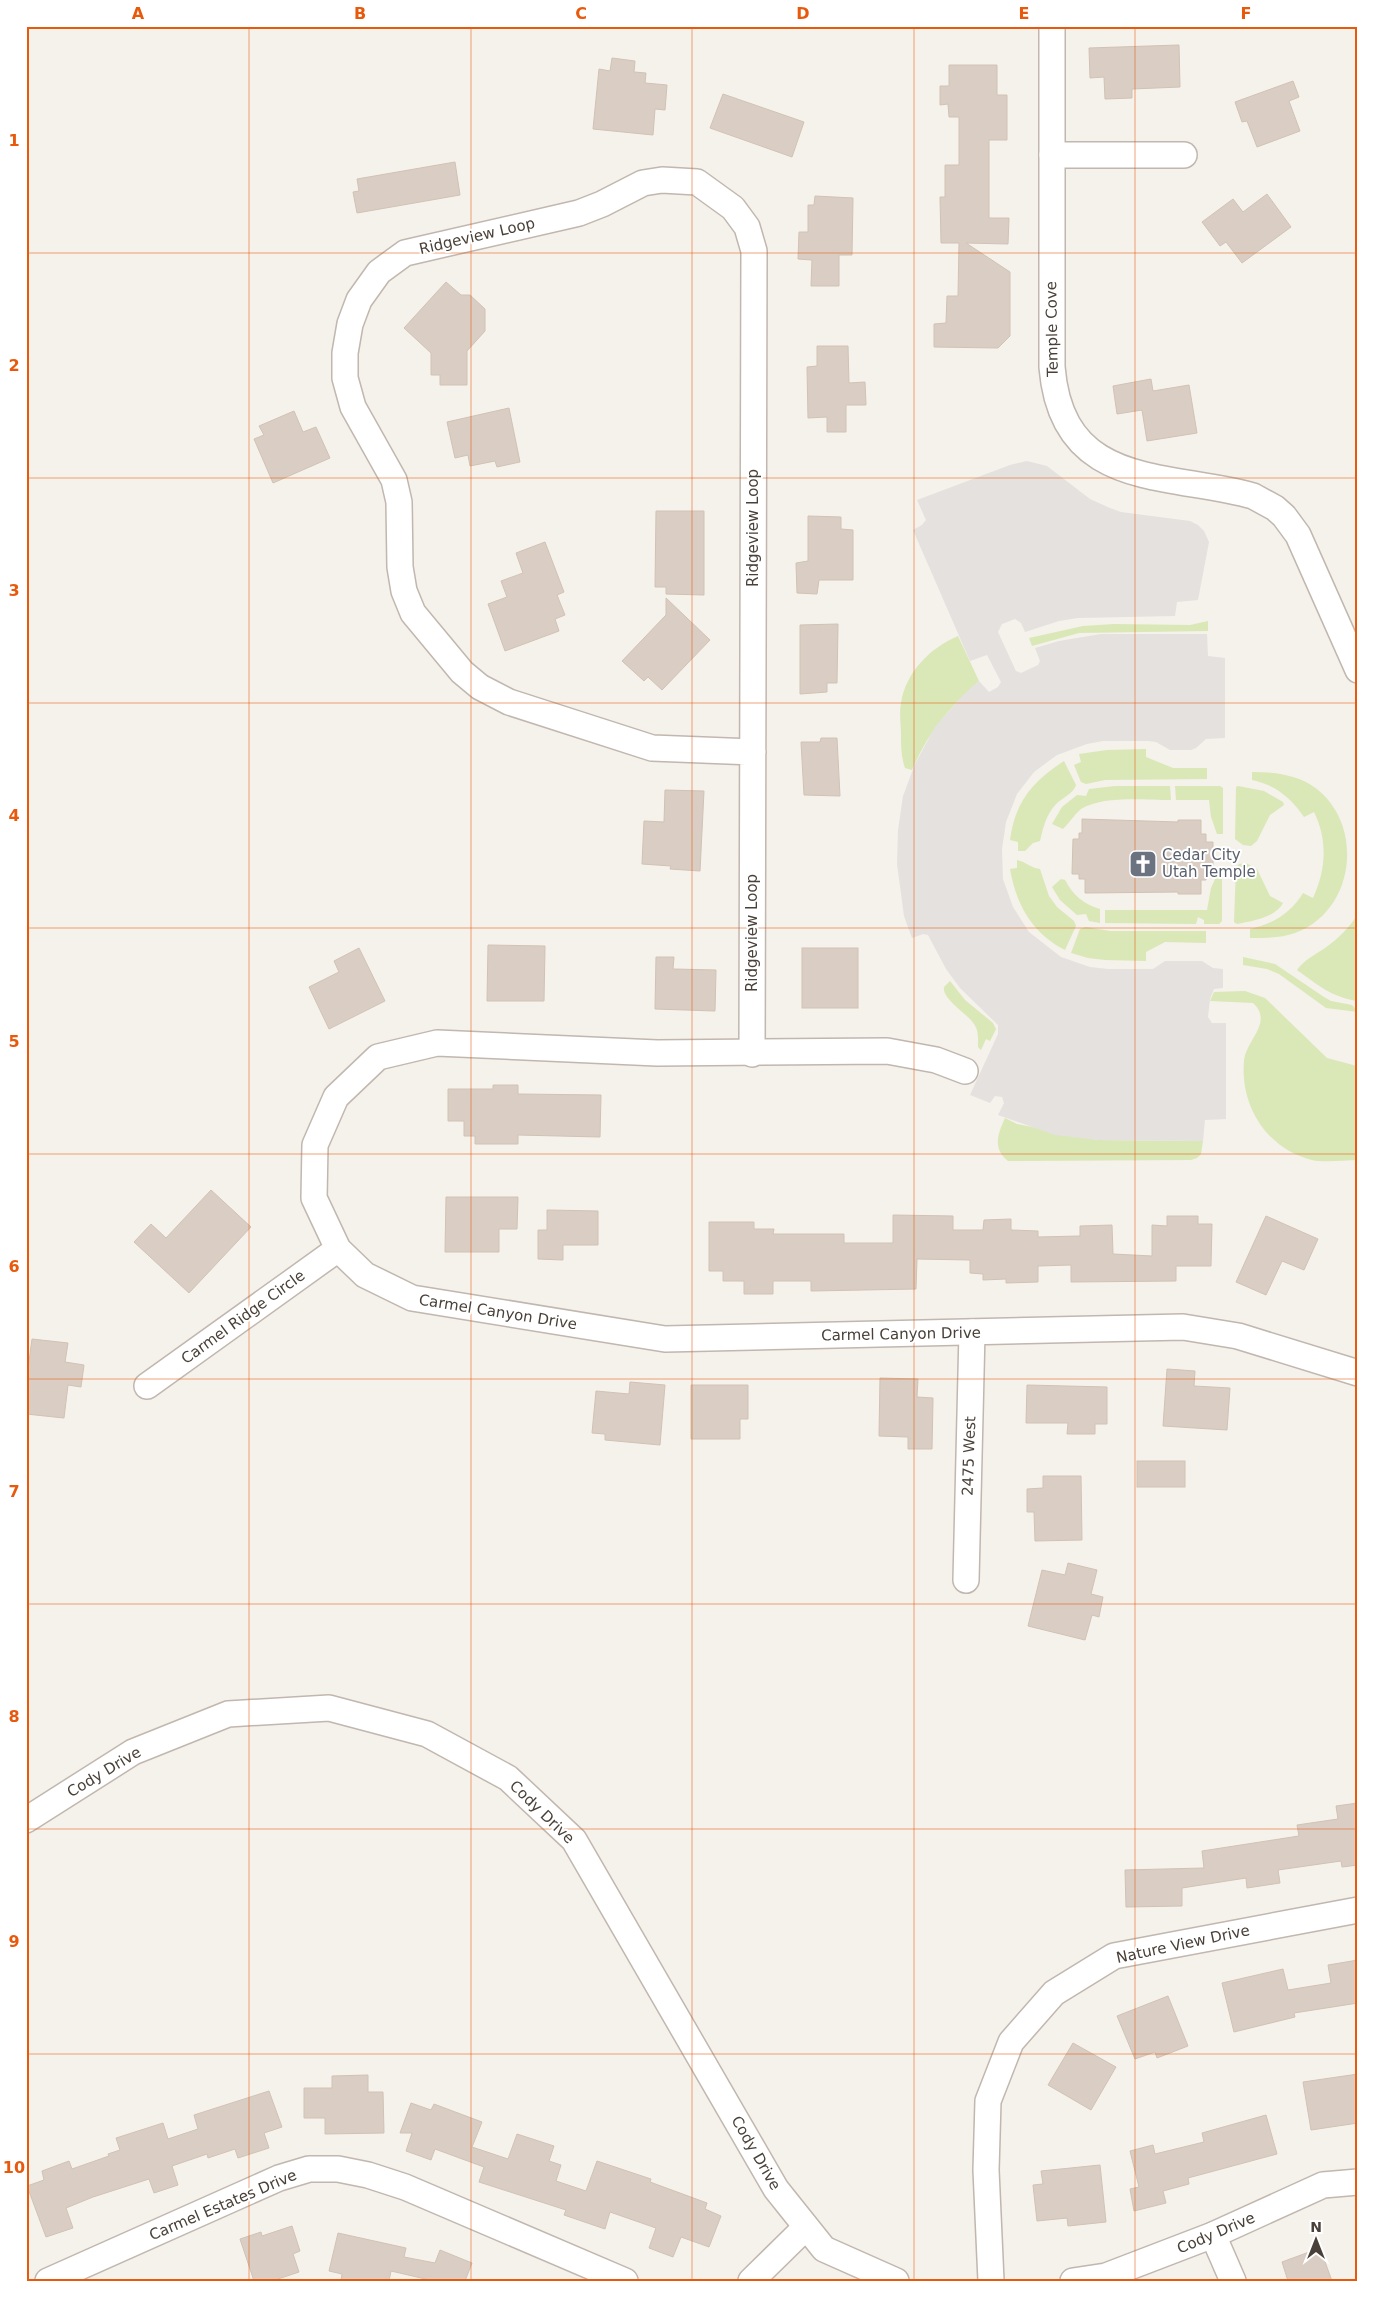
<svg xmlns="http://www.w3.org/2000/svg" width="1384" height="2307" font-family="'DejaVu Sans',sans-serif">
<rect width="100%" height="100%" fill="#f5f1eb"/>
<g fill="#d9e8b6">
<polygon points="1208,621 1208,631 1079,633 1032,646 1029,638 1083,626 1114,624 1190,625"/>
<path d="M958,636L979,681C950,706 927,734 912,770L905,768C901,757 901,745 901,734C901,724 899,713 901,703C906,672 930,648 958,636Z"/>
<polygon points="1146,749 1146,757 1173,768 1207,768 1207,779 1105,780 1086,784 1081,782 1074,765 1081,762 1079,754 1107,750"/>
<path d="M1064,761L1076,785C1074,793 1062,798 1056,804C1046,815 1043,828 1040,841L1033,843L1025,851H1018V842L1010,840C1015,802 1032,782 1064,761Z"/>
<path d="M1252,772C1273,772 1296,774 1314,787C1365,823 1356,911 1295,933C1281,938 1265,938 1250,938V929C1273,924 1291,913 1303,893L1313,898C1326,870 1328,840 1314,812L1304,817C1290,797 1275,785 1252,780Z"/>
<path d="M1115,786H1170L1171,800C1145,800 1103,795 1081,809C1074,815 1069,823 1063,829L1052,824L1062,807L1077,795L1086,796L1089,789Z"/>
<polygon points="1175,786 1220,786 1223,788 1223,834 1217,834 1211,817 1209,800 1176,800"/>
<polygon points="1238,786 1264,791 1283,802 1284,805 1270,815 1257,841 1251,846 1243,845 1235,839 1236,787"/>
<path d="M1017,860C1026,862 1031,868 1040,869L1049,896L1057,907L1074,921L1076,926L1065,950C1032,933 1016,904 1010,869L1017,868Z"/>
<path d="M1246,863L1257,869L1270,896L1283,903C1275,918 1252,921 1237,924L1234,922L1236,868L1239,864Z"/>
<polygon points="1222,876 1222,921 1219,924 1204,924 1204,920 1198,917 1196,924 1105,923 1105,910 1207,910 1211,888 1216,877"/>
<path d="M1061,879L1065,880C1073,895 1083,904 1100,909V923L1089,921L1086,914L1077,915L1060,900L1052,887Z"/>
<path d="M1358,914V1001C1331,997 1318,985 1297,970C1305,959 1315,955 1325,948C1338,939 1350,927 1358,914Z"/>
<polygon points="1086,927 1110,931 1206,931 1206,943 1165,942 1146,952 1146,961 1105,960 1088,958 1071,953 1080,929"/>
<polygon points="1243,957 1275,964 1324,997 1331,1001 1352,1005 1358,1012 1326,1008 1279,974 1267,969 1243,965"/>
<path d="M950,981L965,1000L993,1023L996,1029L990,1041L986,1039L981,1050L978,1047C978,1039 979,1031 974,1024C967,1013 942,999 944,987Z"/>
<path d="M1245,991L1265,998L1327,1058L1357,1066L1358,1160C1343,1160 1326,1163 1312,1160C1267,1149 1240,1106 1244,1061C1246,1040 1274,1022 1253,1003L1210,1001L1214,992Z"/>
<path d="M1005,1118L1017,1124L1098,1140L1203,1141L1201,1154L1197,1158L1191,1160L1008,1161C992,1148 998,1134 1005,1118Z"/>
</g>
<polygon fill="#e4e1df" points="1027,461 1047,466 1090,499 1110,508 1121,512 1190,521 1198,525 1204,531 1209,542 1198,600 1177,602 1175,616 1078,618 1059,621 1025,632 1021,623 1015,619 1002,624 998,632 1016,671 1021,673 1038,665 1040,661 1035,648 1059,641 1101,634 1207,634 1208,656 1225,658 1225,738 1206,739 1196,748 1191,750 1170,750 1156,742 1149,741 1103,741 1087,744 1057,755 1034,772 1017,794 1006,822 1002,849 1003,879 1013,907 1029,932 1061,957 1090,967 1108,969 1153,969 1165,961 1202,961 1213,968 1223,969 1223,988 1214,989 1210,999 1208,1017 1212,1023 1226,1023 1226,1119 1205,1120 1203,1141 1098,1140 1055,1135 998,1115 1004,1103 1002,1097 995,1096 990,1103 970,1095 998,1034 998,1025 960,988 946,969 928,935 923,934 912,938 904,916 897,864 898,830 903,796 915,764 935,727 964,694 979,681 989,692 998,687 1001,682 987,655 970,661 913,530 922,525 926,520 917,500 1010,465"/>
<g fill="#dacec4" stroke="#d1c2b4">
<polygon points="1179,45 1180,87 1132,89 1132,98 1105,99 1104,77 1090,78 1089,48"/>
<polygon points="612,58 635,61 634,72 646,73 645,83 667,85 665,110 655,109 653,135 593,129 599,69 610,71"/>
<polygon points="949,65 997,65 997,95 1007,95 1007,140 989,140 989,218 1009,218 1008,244 966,243 1010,272 1010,336 998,348 934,347 934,324 946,323 947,296 958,296 959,243 941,243 940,197 945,197 945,165 959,165 959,117 949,117 948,104 940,105 940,86 949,86"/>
<polygon points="1293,81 1299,97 1289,101 1300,131 1257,147 1247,121 1242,122 1235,102"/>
<polygon points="723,94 804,122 792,157 710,128"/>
<polygon points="455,162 460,195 357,213 353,192 359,191 357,179"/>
<polygon points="1267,194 1291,227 1242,263 1226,242 1220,246 1202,222 1233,199 1243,212"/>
<polygon points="815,196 853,198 852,255 839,255 839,286 811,286 812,260 798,259 799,232 808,232 808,205 814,205"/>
<polygon points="446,282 461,295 470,295 485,309 485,331 467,351 467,385 440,385 440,375 431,375 431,353 404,328"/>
<polygon points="817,346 848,346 849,383 865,382 866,405 846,405 846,432 827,432 827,417 808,418 807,367 817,366"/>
<polygon points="1151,379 1153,391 1189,385 1197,433 1147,441 1142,410 1117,414 1113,386"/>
<polygon points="509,408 520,462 497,467 495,461 470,466 468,455 455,458 447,422"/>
<polygon points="294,411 303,432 316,427 330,458 273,483 254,439 264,435 259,426"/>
<polygon points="656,511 704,511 704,595 666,594 666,587 655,587"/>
<polygon points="808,516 841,517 841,529 853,530 853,580 819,580 817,594 797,593 796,563 808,561"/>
<polygon points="545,542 564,592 557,595 565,615 555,619 559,631 505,651 488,604 507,597 501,581 523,573 516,553"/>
<polygon points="666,598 710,640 662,690 648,677 644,681 622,661 666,615"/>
<polygon points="838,624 837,683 827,683 827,692 800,694 800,625"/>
<polygon points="821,738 837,738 840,796 804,795 801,742 820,742"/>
<polygon points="665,790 704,791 700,871 670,869 671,866 642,864 644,821 664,822"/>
<polygon points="1082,819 1178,822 1178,820 1201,820 1201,834 1206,834 1206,842 1213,842 1213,872 1206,872 1206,880 1201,880 1201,894 1178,894 1178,892 1085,893 1085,879 1079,879 1079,874 1072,874 1073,839 1079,839 1079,833 1082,833"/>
<polygon points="488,945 545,946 544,1001 487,1001"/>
<polygon points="359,948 385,1001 329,1029 309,987 339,972 334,961"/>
<rect x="802" y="948" width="56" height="60"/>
<polygon points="656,957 674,957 673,969 716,970 715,1011 655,1009"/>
<polygon points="493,1085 518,1085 518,1094 601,1095 600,1137 518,1135 518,1144 475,1144 475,1136 464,1136 464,1121 448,1121 448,1089 493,1089"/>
<polygon points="211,1190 251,1227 189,1293 134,1242 151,1224 166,1238"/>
<polygon points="446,1197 518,1197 517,1229 499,1229 499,1252 445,1252"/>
<polygon points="547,1210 598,1211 598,1245 563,1245 563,1260 538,1259 538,1230 547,1230"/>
<polygon points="893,1215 953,1216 953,1230 983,1230 984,1220 1011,1219 1011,1230 1038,1231 1038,1237 1080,1236 1080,1226 1112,1225 1113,1254 1152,1256 1152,1225 1167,1226 1167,1216 1198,1216 1198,1224 1212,1224 1211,1266 1176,1266 1176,1281 1071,1282 1071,1265 1038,1266 1038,1282 1006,1283 1006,1279 983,1280 983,1274 970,1273 970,1260 917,1259 916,1289 811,1291 811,1281 773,1281 773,1294 744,1294 744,1281 723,1281 723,1271 709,1271 709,1222 754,1222 754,1229 774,1229 773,1234 844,1234 844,1243 893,1243"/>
<polygon points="1266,1216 1318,1239 1304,1270 1282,1261 1266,1295 1236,1282"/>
<polygon points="32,1339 68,1343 65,1362 84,1365 81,1387 68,1385 64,1418 26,1414 26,1369 28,1369"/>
<polygon points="1167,1369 1195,1371 1194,1386 1230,1388 1227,1430 1163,1426"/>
<polygon points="880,1378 918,1379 917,1397 933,1398 932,1449 908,1449 908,1437 879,1436"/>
<polygon points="630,1382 665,1385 660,1445 605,1440 605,1434 592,1433 596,1391 629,1394"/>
<polygon points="691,1385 748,1385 748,1419 740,1419 740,1439 691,1439"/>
<polygon points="1027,1385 1107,1387 1107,1424 1095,1424 1095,1434 1067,1434 1068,1423 1026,1423"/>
<rect x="1137" y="1461" width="48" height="26"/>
<polygon points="1043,1476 1081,1476 1082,1540 1035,1541 1034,1512 1027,1512 1027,1489 1043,1488"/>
<polygon points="1068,1563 1097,1570 1091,1594 1103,1597 1099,1617 1092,1615 1085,1640 1028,1626 1042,1570 1065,1575"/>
<polygon points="1358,1803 1358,1865 1342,1867 1341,1861 1278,1870 1280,1883 1247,1888 1246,1878 1182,1888 1182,1906 1126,1907 1125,1870 1204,1868 1202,1851 1299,1836 1297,1825 1338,1819 1336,1806"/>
<polygon points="1358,1960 1358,2003 1294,2013 1295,2017 1234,2032 1222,1983 1283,1969 1288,1990 1331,1983 1328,1965"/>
<polygon points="1168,1996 1188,2046 1157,2058 1155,2052 1135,2059 1117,2016"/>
<polygon points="1073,2043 1116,2067 1091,2110 1048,2085"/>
<polygon points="1358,2074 1358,2123 1311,2130 1303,2082"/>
<polygon points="368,2075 368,2092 383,2092 384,2133 325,2134 325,2118 304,2118 304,2088 332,2088 332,2076"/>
<polygon points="269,2091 282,2127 264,2133 269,2148 238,2158 235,2149 208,2158 207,2154 172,2166 178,2185 154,2193 149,2179 93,2197 66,2208 73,2228 46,2237 27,2186 44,2180 42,2171 69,2161 72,2169 109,2156 108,2154 120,2150 116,2138 163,2123 168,2139 198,2129 194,2115"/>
<polygon points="411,2103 431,2110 434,2104 482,2122 472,2147 508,2159 517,2134 554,2146 549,2161 561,2165 556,2181 586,2191 597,2161 651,2179 650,2182 707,2203 705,2209 721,2216 709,2247 681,2237 673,2257 649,2248 656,2228 610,2212 605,2229 564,2215 566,2210 479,2182 484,2167 435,2149 431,2160 406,2151 412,2133 400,2133"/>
<polygon points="1266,2115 1277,2154 1188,2178 1189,2184 1163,2191 1166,2203 1134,2211 1130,2189 1139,2187 1130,2151 1153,2145 1155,2154 1204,2142 1202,2133"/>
<polygon points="1100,2165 1106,2222 1068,2226 1067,2218 1037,2221 1033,2185 1043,2184 1041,2171"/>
<polygon points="292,2226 300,2251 293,2254 299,2272 272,2281 254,2281 240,2239 261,2232 262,2236"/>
<polygon points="338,2233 406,2248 404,2257 435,2263 440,2250 472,2263 465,2281 434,2281 391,2271 389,2281 341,2281 342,2274 329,2271"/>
<polygon points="1320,2248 1332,2281 1288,2281 1282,2262"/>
</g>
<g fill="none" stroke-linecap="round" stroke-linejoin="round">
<defs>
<g id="minor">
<path d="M1052,26V367C1062,490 1166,472 1253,496L1275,508L1284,516L1298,535L1358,670"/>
<polyline points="1052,155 1184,155"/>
<polyline points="752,1054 754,251 747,227 733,208 697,182 662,180 643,183 602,204 579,213 405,253 379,272 359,300 350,324 345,353 345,378 353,407 394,480 399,502 400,567 404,591 413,613 462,672 480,687 509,702 652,748 753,752"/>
<polyline points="965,1071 936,1060 887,1051 657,1053 437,1043 378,1057 336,1097 315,1145 314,1198 338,1249 365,1275 412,1298 665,1339 1183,1327 1238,1336 1358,1373"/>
<polyline points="147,1386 338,1249"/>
<polyline points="966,1580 972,1332"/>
<polyline points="26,1820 133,1752 228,1714 329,1708 427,1734 508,1778 574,1840 776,2189 824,2249 896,2281"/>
<polyline points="1213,2235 1233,2281"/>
<polyline points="48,2281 279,2178 309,2169 338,2169 368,2175 405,2187 625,2281"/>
<polyline points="751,2281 806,2227"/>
<polyline points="991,2281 986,2170 988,2101 1011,2042 1054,1993 1114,1956 1358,1910"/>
<polyline points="1073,2281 1106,2276 1213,2235 1323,2185 1358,2182"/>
</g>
</defs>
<use href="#minor" stroke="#c1b7ae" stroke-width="28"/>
<use href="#minor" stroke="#fff" stroke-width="25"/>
</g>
<path fill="none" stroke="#e8590c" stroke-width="1" stroke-opacity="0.55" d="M249,26V2281M471,26V2281M692,26V2281M914,26V2281M1135,26V2281M26,253H1358M26,478H1358M26,703H1358M26,928H1358M26,1154H1358M26,1379H1358M26,1604H1358M26,1829H1358M26,2054H1358"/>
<defs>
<symbol id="church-square" viewBox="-11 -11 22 22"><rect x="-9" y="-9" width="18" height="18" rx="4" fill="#6b7280" stroke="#fff"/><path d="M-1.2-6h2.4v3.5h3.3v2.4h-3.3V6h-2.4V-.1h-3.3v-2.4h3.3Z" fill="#fff"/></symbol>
</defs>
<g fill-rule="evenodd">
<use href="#church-square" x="1127" y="848" width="32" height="32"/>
</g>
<g text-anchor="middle" stroke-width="4" stroke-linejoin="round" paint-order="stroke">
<g font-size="15" fill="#494139" stroke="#fff">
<text transform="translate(477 236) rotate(-13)" y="5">Ridgeview Loop</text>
<text transform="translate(1052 329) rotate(-91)" y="5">Temple Cove</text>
<text transform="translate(753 528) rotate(-90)" y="5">Ridgeview Loop</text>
<text transform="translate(752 933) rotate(-90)" y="5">Ridgeview Loop</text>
<text transform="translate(498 1312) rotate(9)" y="5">Carmel Canyon Drive</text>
<text transform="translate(243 1317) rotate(-36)" y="5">Carmel Ridge Circle</text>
<text transform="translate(901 1334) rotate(-1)" y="5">Carmel Canyon Drive</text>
<text transform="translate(969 1456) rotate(-88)" y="5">2475 West</text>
<text transform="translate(104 1772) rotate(-31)" y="5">Cody Drive</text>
<text transform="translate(542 1812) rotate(44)" y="5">Cody Drive</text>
<text transform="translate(1183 1944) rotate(-12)" y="5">Nature View Drive</text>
<text transform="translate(756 2153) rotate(60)" y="5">Cody Drive</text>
<text transform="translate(223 2205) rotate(-23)" y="5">Carmel Estates Drive</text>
<text transform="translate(1216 2233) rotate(-23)" y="5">Cody Drive</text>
</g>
<g font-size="15" fill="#5b616d" stroke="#fff" text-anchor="start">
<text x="1162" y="860">Cedar City<tspan x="1162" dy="17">Utah Temple</tspan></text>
</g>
</g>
<rect width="1384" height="2307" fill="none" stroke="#ffffff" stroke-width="55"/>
<g transform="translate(1316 2240)" stroke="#ffffff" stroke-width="4" paint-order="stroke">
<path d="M0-4L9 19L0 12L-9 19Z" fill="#494139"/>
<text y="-8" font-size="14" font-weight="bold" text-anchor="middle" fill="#494139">N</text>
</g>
<rect x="28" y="28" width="1328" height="2252" fill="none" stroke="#e8590c" stroke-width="2"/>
<g font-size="16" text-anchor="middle" font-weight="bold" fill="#e8590c">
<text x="138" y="19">A</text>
<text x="360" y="19">B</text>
<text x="581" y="19">C</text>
<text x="803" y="19">D</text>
<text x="1024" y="19">E</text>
<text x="1246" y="19">F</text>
<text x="14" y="146">1</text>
<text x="14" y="371">2</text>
<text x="14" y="596">3</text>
<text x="14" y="821">4</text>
<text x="14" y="1047">5</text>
<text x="14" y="1272">6</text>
<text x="14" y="1497">7</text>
<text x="14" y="1722">8</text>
<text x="14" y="1947">9</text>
<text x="14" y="2173">10</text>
</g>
</svg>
